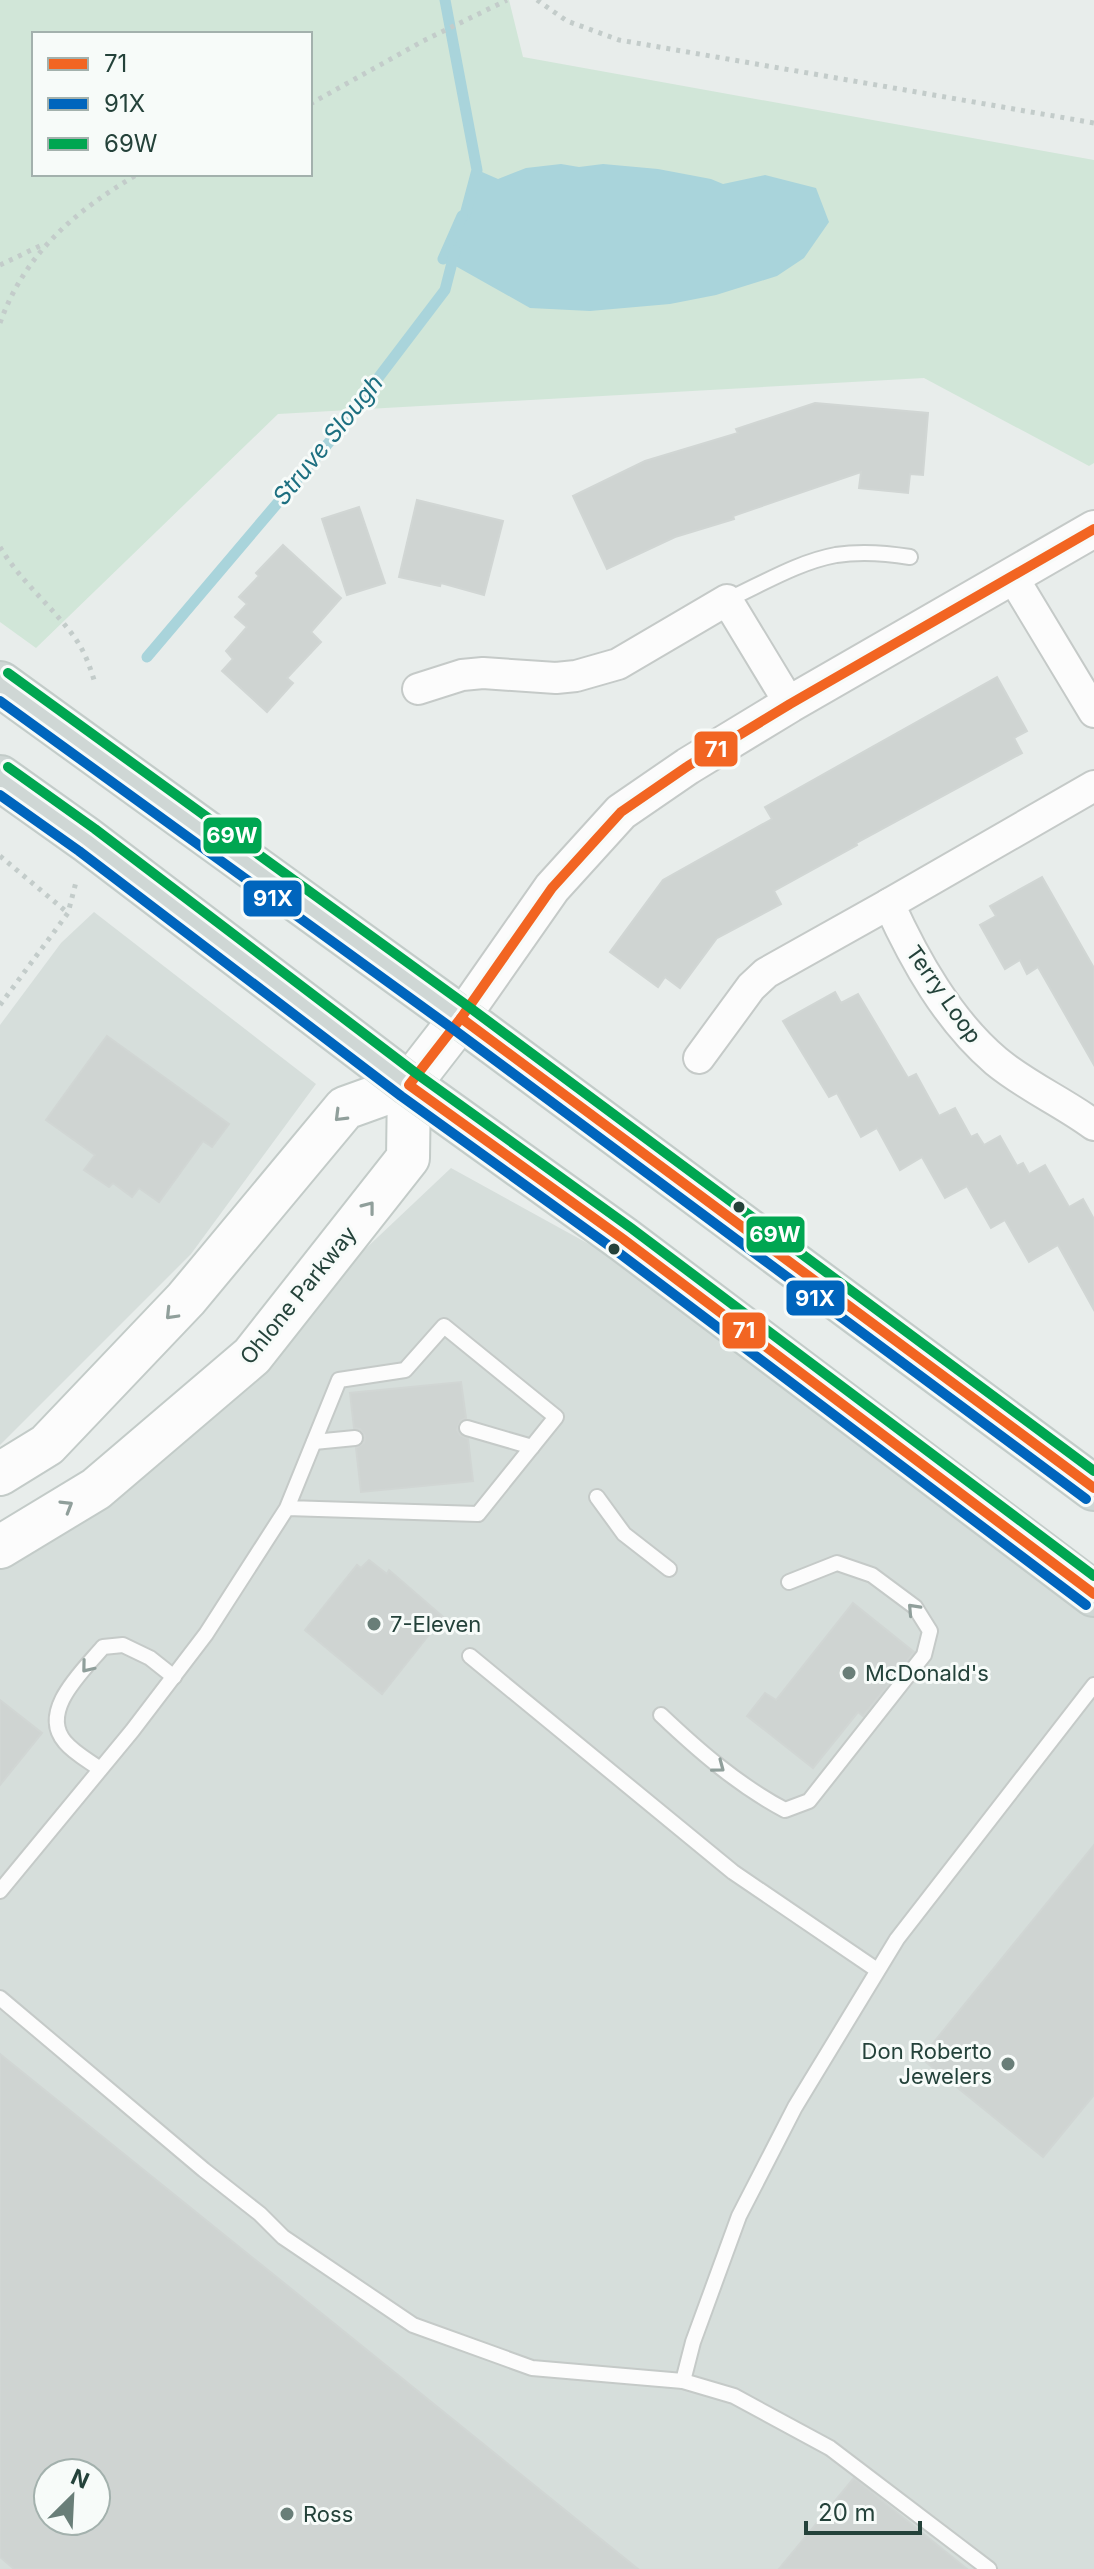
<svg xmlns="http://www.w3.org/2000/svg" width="1094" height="2569" font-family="Inter,sans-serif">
<rect width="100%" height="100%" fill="#e8edeb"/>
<g fill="#d6dedb" fill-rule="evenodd">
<polygon points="94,912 316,1084 191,1254 0,1445 0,1025 61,943"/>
<path d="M451,1168L736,1325L1094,1594V2569H0V1547L252,1356ZM48,2473H96V2521H48Z"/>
</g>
<path fill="#d1e6d8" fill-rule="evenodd" d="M0,0H509L523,57L1094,160V463L1089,466L924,378L278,414L36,648L0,622ZM34,34H310V174H34Z"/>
<polygon fill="#a9d4db" points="561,164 579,167 603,164 658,169 711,179 723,184 765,175 816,188 829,222 804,258 777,276 716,295 670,304 590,311 530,308 443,259 482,172 498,179 526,168"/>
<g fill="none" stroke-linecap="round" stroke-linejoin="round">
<g stroke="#a9d4db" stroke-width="11">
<polyline points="445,0 477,170 465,215"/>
<polyline points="443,259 462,216"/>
<polyline points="147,657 331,440 445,290 455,251"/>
</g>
</g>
<g fill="#cfd4d2" stroke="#d1d6d4" stroke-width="2" fill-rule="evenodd">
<polygon points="815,403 928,413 923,475 910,474 908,493 859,488 861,472 733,516 734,519 675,537 607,569 573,496 645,461 738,433 736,429"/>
<polygon points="417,500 503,521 484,595 441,583 440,586 399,577"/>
<polygon points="359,507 385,583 347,595 322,519"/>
<polygon points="283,545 341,598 311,632 321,642 287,678 293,683 267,712 222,671 233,659 226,651 247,627 235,617 247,604 239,597 259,576 256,573"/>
<polygon points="997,677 1027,731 1014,738 1022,753 856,843 857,845 774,891 781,904 717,938 680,988 665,977 658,987 610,952 663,880 772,819 765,807"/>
<polygon points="1042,877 1094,968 1094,1065 1038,967 1027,974 1020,960 1005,969 980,925 996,916 990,906"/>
<polygon points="835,992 841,1003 858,994 908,1078 916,1074 939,1116 955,1108 971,1137 977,1134 984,1145 1000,1136 1017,1166 1023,1163 1029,1174 1045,1165 1069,1207 1083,1199 1094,1219 1094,1310 1058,1245 1029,1262 1005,1220 991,1228 967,1186 945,1198 922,1157 900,1170 877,1128 861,1137 837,1093 829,1097 783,1021"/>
<polygon points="107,1036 229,1124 212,1147 203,1141 159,1202 139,1188 132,1197 113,1183 109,1187 84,1170 95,1155 46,1120"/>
<polygon points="461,1382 466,1418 460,1421 457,1430 460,1435 468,1439 473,1481 361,1492 356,1448 364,1443 365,1436 360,1429 354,1428 350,1393"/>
<polygon points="369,1560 387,1574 389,1570 443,1617 382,1694 305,1630 357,1565 361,1568"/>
<polygon points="853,1603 914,1652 863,1716 858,1712 813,1768 747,1716 765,1693 776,1700"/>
<polygon points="0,1700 42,1733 0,1785"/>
<polygon points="1094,1845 1094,2095 1043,2157 921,2058"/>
<path d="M0,2054L284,2283L638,2569H14L0,2557ZM48,2473H96V2521H48Z"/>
<polygon points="854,2478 880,2499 967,2569 779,2569"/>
</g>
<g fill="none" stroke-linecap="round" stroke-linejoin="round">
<defs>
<g id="service">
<path d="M727,600C762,584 798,562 836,555C861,551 886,553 910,557"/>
<polyline points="467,1428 532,1447"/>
<polyline points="314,1442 355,1438"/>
<polyline points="597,1497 624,1534 669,1569"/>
<polyline points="470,1656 733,1872 877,1970"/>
<path d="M661,1715C699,1751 738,1785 785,1810L809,1801L924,1655L930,1631L915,1607L872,1575L837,1563L789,1582"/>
<path d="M100,1769C89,1761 74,1753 65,1742C38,1711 84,1670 103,1647L123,1645L150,1658L174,1677"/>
<polyline points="0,1891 132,1731 206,1634 287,1508 478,1514 556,1417 444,1326 405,1370 339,1380 287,1508"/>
<polyline points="0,1998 204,2170 260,2214 283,2237 413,2325 532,2368 683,2381 734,2396 830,2448 989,2569"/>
<polyline points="683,2381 693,2342 739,2216 795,2107 897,1939 1094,1685"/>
</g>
<g id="minor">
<polyline points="1012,576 1094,712"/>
<polyline points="418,689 462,675 483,673 556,678 576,676 618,664 727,600 790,704"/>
<path d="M1094,786L889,904C915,961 948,1020 996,1061C1026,1086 1063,1102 1094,1125"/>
<polyline points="699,1058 751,987 766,973 889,904"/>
</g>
<polyline id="tertiary" points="461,1018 552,888 621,812 688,766 790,704 1094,529"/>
<g id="secondary">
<polyline points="0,1474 47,1445 186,1299 345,1108 409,1085 461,1018"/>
<polyline points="0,1547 96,1489 252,1356 408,1158 409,1085"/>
</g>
<g id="primary">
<polyline points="0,684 461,1018 1094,1488"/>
<polyline points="0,778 87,840 409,1085 623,1239 1094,1594"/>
</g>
</defs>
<use href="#service" stroke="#c5cac8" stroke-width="18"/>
<use href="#minor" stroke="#c5cac8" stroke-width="34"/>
<use href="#tertiary" stroke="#c5cac8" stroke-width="40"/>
<use href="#secondary" stroke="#c3cbc8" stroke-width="46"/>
<use href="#primary" stroke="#c3ccc9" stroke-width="48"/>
<g stroke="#c3ccca" stroke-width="5" stroke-dasharray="4 6" stroke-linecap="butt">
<polyline points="537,0 567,21 619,40 1094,123"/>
<polyline points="310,104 423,41 507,0"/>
<polyline points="0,265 44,244"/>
<path d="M0,323C25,253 75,211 138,174"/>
<path d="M0,547C20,581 52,606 75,638C85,652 90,667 95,683"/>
<polyline points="0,856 68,913"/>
<polyline points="0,1005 68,913 76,882"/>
</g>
<use href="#service" stroke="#fcfcfc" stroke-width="14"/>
<use href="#minor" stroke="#fcfcfc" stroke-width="30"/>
<use href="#tertiary" stroke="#fcfcfc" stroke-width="36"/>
<use href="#secondary" stroke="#fcfcfc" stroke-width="42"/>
<use href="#primary" stroke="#cfd7d5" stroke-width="44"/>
<defs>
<g id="bus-1">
<polyline points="1094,529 790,704 688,766 621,812 552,888 461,1018 409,1085 623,1239 1094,1594"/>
<polyline points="461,1018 1094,1488"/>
</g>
<g id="bus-2">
<polyline points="0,701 453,1029 1086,1499"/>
<polyline points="0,795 79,851 401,1096 615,1250 1086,1605"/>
</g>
<g id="bus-3">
<polyline points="8,673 469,1007 1094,1471"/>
<polyline points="8,767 95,829 417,1074 631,1228 1094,1576"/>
</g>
</defs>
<use href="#bus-1" stroke="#f7fbf9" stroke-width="16"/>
<use href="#bus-2" stroke="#f7fbf9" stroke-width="16"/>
<use href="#bus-3" stroke="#f7fbf9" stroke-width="16"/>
<use href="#bus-1" stroke="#f26522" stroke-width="10"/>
<use href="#bus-2" stroke="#0065bd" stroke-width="10"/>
<use href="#bus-3" stroke="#00a651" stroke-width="10"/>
</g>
<defs><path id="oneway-chevron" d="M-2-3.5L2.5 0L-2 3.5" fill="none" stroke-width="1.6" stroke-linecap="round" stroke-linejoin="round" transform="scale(2)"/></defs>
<g stroke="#909f9b">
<use href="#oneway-chevron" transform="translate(340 1116) rotate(135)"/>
<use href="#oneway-chevron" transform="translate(369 1207) rotate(-52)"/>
<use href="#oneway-chevron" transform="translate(171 1314) rotate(134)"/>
<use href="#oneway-chevron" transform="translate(67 1506) rotate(-31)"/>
<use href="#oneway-chevron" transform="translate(913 1609) rotate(-133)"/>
<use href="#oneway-chevron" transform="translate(87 1667) rotate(129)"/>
<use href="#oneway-chevron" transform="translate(719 1767) rotate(37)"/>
</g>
<g fill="#24423a" stroke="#f7fbf9" stroke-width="3">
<circle cx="739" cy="1207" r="7"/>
<circle cx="614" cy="1249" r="7"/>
</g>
<g fill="#697e78" stroke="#f7fbf9" stroke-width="3">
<circle cx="374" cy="1624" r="8"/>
<circle cx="849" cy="1673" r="8"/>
<circle cx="1008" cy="2064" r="8"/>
<circle cx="287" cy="2514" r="8"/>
</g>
<g text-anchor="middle" stroke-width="6" stroke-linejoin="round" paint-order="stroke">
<g font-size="22" fill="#24423a" stroke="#f7fbf9">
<text transform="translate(944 994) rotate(55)" y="8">Terry Loop</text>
<text transform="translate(298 1295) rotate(-51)" y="8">Ohlone Parkway</text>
</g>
<g font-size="22" fill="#24423a" stroke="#f7fbf9" text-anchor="start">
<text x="390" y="1632">7-Eleven</text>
<text x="865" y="1681">McDonald's</text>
<text x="992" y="2059" text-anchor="end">Don Roberto<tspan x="992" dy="25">Jewelers</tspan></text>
<text x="303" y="2522">Ross</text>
</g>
<g font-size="24" font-style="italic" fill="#1c6f80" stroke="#f7fbf9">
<text transform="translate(328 440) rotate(-51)" y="8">Struve Slough</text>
</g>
</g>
<g stroke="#f7fbf9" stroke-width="3">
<rect x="693" y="730" width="46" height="38" rx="8" fill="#f26522"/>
<rect x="202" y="816" width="61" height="39" rx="8" fill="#00a651"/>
<rect x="242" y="879" width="61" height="39" rx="8" fill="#0065bd"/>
<rect x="745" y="1215" width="61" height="39" rx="8" fill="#00a651"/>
<rect x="785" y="1279" width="61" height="38" rx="8" fill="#0065bd"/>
<rect x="721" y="1311" width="46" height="39" rx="8" fill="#f26522"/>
</g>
<g font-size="22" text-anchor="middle" font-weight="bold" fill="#fff">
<text x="716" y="757">71</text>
<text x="232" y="843">69W</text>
<text x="273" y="906">91X</text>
<text x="775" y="1242">69W</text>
<text x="815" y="1306">91X</text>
<text x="744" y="1338">71</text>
</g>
<rect x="32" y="32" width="280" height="144" fill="#f7fbf9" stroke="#a3b1ad" stroke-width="2"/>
<rect x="48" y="58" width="40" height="12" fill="#f26522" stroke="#a3b1ad" stroke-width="2"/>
<text x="104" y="72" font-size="24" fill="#24423a">71</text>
<rect x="48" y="98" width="40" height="12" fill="#0065bd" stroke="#a3b1ad" stroke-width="2"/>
<text x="104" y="112" font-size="24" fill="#24423a">91X</text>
<rect x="48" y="138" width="40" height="12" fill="#00a651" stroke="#a3b1ad" stroke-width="2"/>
<text x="104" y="152" font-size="24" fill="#24423a">69W</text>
<g transform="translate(72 2497) rotate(24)"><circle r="38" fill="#f7fbf9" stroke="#a3b1ad" stroke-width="2"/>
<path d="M0-6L14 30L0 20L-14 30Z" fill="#697e78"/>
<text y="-12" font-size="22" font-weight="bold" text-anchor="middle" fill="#24423a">N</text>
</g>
<path d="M806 2521v12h114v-12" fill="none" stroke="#24423a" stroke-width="4"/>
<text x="818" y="2521" font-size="24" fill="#24423a" stroke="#f7fbf9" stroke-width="6" paint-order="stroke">20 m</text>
</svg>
